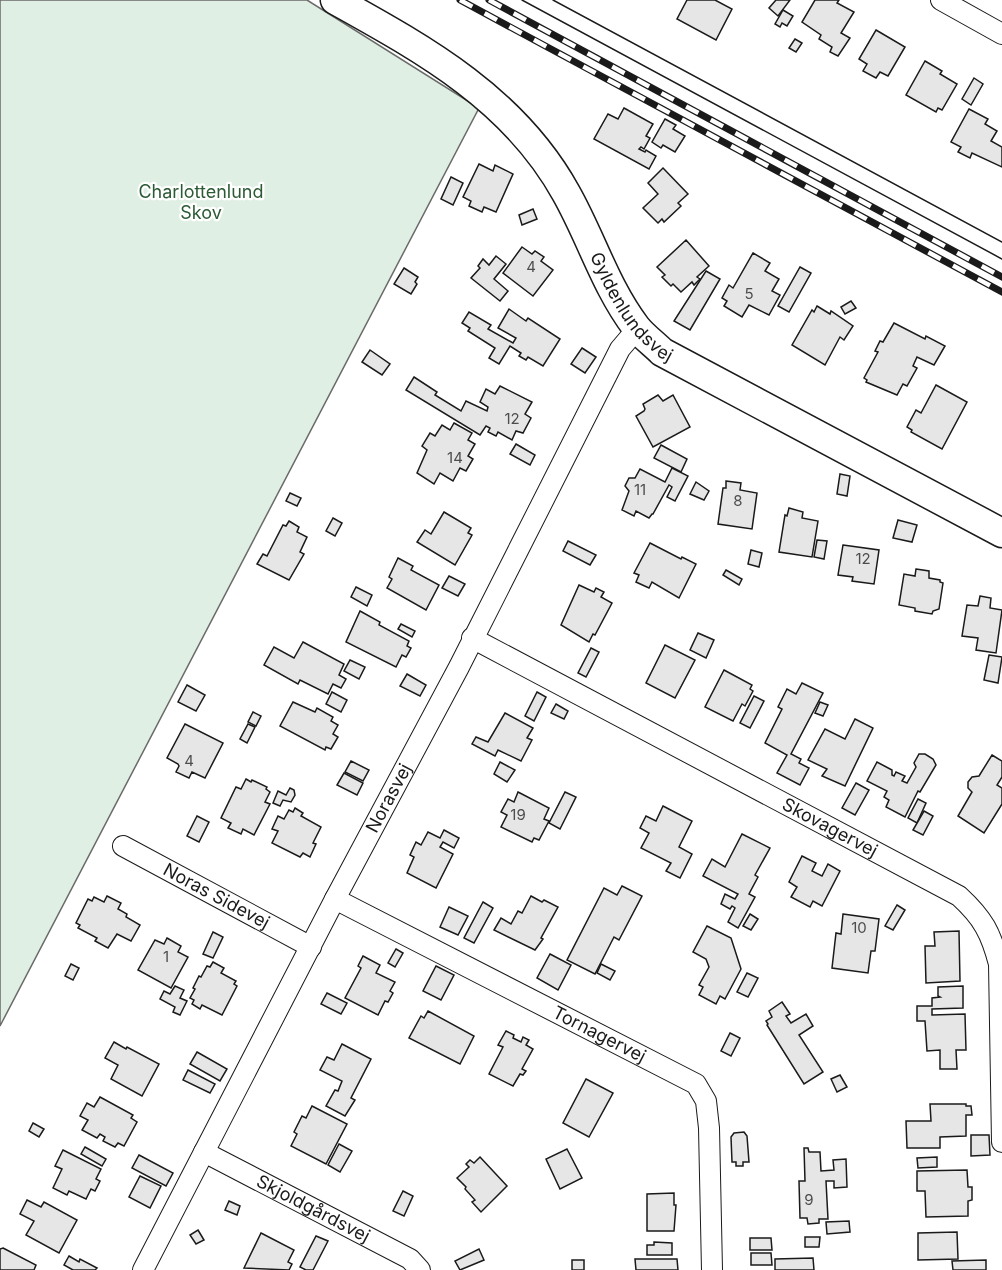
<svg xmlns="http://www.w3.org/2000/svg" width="1002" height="1270" font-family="Inter,sans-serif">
<rect width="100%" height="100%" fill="#fff"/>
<polygon fill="#e0efe3" stroke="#6a6a6a" stroke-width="1.5" points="0,0 307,0 479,108 0,1026"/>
<g fill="#e6e6e6" stroke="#1a1a1a" stroke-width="1.5">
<polygon points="687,0 715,0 732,9 716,40 677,19"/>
<polygon points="776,0 790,0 778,16 769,8"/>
<polygon points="815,0 839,0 837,3 854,12 841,33 850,38 838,56 830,52 832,47 819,39 821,35 802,22"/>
<polygon points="783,10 793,16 787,26 782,23 780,27 775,24"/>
<polygon points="876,30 905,47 888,76 880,72 876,78 863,71 867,64 859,59"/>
<polygon points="795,39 802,43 796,52 789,48"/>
<polygon points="925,61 942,71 940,74 957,84 942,110 938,108 936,112 906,95"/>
<polygon points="974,78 983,84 971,105 962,99"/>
<polygon points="624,108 653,124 646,136 650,138 644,149 641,147 639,149 645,152 646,150 656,156 649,169 594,139 608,114 618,119"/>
<polygon points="969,109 988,119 985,124 997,131 991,141 1002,147 1002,167 972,153 970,158 958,152 961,147 951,142"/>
<polygon points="665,119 676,125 673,129 685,136 675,152 663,145 661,148 652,142"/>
<polygon points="479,164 493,171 495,165 513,174 496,212 484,207 482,212 469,206 471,201 463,197"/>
<polygon points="663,168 688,194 678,203 681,206 664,222 662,219 658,223 643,208 658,194 648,183"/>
<polygon points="451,177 463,183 453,205 441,199"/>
<polygon points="533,209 537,219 522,225 519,215"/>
<polygon points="686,240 709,266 697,277 700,279 694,285 692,282 681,292 673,284 671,286 662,277 665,275 657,267"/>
<polygon points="522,247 532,254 535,251 544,257 541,261 553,270 533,296 503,273"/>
<polygon points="753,253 770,263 765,271 779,279 772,291 780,295 769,315 749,305 742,317 724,306 727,301 722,298 729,285 733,288"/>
<polygon points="496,256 506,264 494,279 508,291 500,301 471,278 480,268 478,266 483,259 489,265"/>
<polygon points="800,267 811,273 789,312 778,306"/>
<polygon points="404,268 418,277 415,282 417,284 411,294 394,284"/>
<polygon points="706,271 720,279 690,330 674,321"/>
<polygon points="851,301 856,308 845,314 841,307"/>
<polygon points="817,306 830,314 831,311 853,326 844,340 840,337 825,365 792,345 812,310 814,312"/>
<polygon points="509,309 526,321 528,318 560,339 543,366 528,357 526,360 519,356 521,353 510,346 499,364 489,358 495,348 468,331 470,328 462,323 469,312 491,325 488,329 513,343 516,338 498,328"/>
<polygon points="894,323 925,339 926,336 945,346 934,365 917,357 913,366 917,368 907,386 903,384 897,395 866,382 867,380 864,378 878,352 875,351 880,341 883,342"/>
<polygon points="582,348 596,357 585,373 571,364"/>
<polygon points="370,350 390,364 382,375 362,362"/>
<polygon points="414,377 437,392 435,395 461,411 466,401 487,411 488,407 480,402 486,389 495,394 500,386 532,402 525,414 531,418 523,433 516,431 512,440 498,432 496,436 488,432 490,428 486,426 480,435 406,390"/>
<polygon points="936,385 967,402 942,449 911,432 912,430 907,427 916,410 921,413"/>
<polygon points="658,395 663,401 673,395 690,427 653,447 636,416 644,411 645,409 643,404"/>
<polygon points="454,423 472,433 468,440 475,444 468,456 473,459 466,471 460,468 453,481 440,473 434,484 417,473 427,450 422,446 430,433 435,436 442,425 450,430"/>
<polygon points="516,444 535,455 530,465 510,454"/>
<polygon points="661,445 687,459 681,472 654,458"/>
<polygon points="672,468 688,476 675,501 667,497 672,487 669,485 653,514 652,514 649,518 636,511 634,516 622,510 629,491 625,486 629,478 635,478 640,469 665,482"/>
<polygon points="840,474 850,476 847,496 837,494"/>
<polygon points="726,481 741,483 740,490 757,493 752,529 718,524 723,488 726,488"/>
<polygon points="696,482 709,491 704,500 690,494"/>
<polygon points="290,493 301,498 297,506 286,501"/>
<polygon points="789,508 803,512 802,518 818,521 812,557 779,552 785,515 787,516"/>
<polygon points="444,512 471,528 468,533 472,535 455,565 417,542 425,530 431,534"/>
<polygon points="333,518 342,523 335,536 326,531"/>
<polygon points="898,520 917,525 912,542 893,538"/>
<polygon points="289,521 299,527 297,532 307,537 300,552 304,554 289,580 257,564 263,554 267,556 283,525 286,526"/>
<polygon points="817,540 827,541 824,559 814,557"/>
<polygon points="568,541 596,555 590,565 563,551"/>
<polygon points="650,543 681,559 682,557 696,564 679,598 652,582 649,588 636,582 639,575 634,573"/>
<polygon points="843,545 879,550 874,584 852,581 853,577 838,575"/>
<polygon points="751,550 762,553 759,567 748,564"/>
<polygon points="398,558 413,566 411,570 439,585 426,610 387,588 392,579 389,577"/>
<polygon points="916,569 929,571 929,578 940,580 940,582 943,583 939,609 933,611 932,614 915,611 915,608 899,605 904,574 915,576"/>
<polygon points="726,570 742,579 739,585 723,575"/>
<polygon points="449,576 465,584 458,596 442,588"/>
<polygon points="579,585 594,592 596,588 604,592 601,597 612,603 595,635 593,634 589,642 561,625"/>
<polygon points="356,587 372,595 367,606 351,597"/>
<polygon points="980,596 991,598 990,608 1002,610 996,653 976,650 978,638 962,636 967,605 978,606"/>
<polygon points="360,611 380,622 379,625 409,641 407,646 411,648 406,657 402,655 396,667 346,642"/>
<polygon points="401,624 415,631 412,637 398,629"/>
<polygon points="698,633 714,640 706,658 690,650"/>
<polygon points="303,642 344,664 339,675 346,679 341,688 333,684 328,694 300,680 298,684 264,665 274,647 294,658"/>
<polygon points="665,645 695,660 675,698 646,683"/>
<polygon points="591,648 599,652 586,677 578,673"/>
<polygon points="989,655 1002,657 998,683 984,680"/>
<polygon points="350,660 365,667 359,679 344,671"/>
<polygon points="724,670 752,685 750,689 753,691 745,706 742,704 733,721 705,707"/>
<polygon points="407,674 426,685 420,696 400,686"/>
<polygon points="802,683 823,693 791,754 801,759 799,763 809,768 800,785 777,773 787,755 765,743 782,709 778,707 787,689 796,694"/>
<polygon points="187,685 205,695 196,711 178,702"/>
<polygon points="332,692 347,700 341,712 326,704"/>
<polygon points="537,692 546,697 534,721 525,716"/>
<polygon points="754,696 764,701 750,728 740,723"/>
<polygon points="293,702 315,712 317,708 333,717 331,721 338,725 333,734 338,737 331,749 326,747 325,750 280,726"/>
<polygon points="820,702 828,705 823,716 815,713"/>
<polygon points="556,704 568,711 564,719 551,713"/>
<polygon points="253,712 261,716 256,726 248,722"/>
<polygon points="505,713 533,728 527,738 532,740 521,761 498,750 495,756 472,744 476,737 488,742"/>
<polygon points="855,719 873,728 845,786 822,776 827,769 808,760 825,729 845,739"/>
<polygon points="185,724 223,743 205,778 192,772 189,778 176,772 179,766 178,764 167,758"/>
<polygon points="248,724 255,727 247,743 240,739"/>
<polygon points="919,754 925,754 933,759 936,765 920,792 918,791 905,817 886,807 889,800 884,797 887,791 867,781 877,762 892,770 892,775 894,776 896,772 905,776 902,781 907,783 916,767 914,763"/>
<polygon points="992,755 1002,761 1002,777 997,785 1002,788 1002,804 984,833 958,816 972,792 968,788 968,782 972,777 979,776"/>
<polygon points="351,761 369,770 363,781 345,772"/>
<polygon points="500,762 515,770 507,782 494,774"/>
<polygon points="344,773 363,783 357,795 337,785"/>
<polygon points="246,779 251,782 252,780 267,787 266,789 270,792 265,802 270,804 254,835 243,829 241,834 228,828 231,823 221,818 236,787 241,789"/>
<polygon points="856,783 869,790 855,815 842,808"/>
<polygon points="290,788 294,790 295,795 291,802 283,800 280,806 273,803 278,791 286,795"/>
<polygon points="518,792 549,808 544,819 549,821 539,840 534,838 532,842 501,827 507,815 501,812 508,799 514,802"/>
<polygon points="565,792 576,797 560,829 549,823"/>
<polygon points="918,799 926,803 917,823 908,818"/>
<polygon points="663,806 692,821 679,847 692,854 680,878 666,871 671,863 641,848 649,833 640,828 646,816 656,821"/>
<polygon points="295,808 303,813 301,816 321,827 313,843 316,844 310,857 303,853 300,857 272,843 278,831 272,829 278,816 284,819 289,810 293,812"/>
<polygon points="924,811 933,816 923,835 913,830"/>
<polygon points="197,816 209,822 199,842 187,836"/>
<polygon points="444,830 459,838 454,848 443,842 440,847 453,854 436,888 407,873 414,857 410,855 416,842 421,845 428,832 440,838"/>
<polygon points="742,834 770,848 755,875 758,877 749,894 755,897 738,928 728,922 735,908 732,906 730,909 721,904 725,894 735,899 738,894 703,876 712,859 725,867"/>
<polygon points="802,856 816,863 812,871 822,876 828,864 840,871 822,906 813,901 810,907 791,897 797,887 789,882"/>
<polygon points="622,886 642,896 619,940 614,937 595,974 567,960 604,888 617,895"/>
<polygon points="107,896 121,903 118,909 127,914 126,917 140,925 131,941 117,934 108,948 95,941 97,938 78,928 80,925 76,923 88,899 92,901 94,897 104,902"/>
<polygon points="531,896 542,902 544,900 558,907 541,938 543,939 535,950 494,930 501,918 511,924 518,911 522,913"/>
<polygon points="483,902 493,908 474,943 464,938"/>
<polygon points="897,905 905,910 893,930 885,926"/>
<polygon points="449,907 468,916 458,935 440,927"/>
<polygon points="750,914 758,919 751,930 743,926"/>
<polygon points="843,914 879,919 875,951 871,951 868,973 832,968 836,933 841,934"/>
<polygon points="707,926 731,938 741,969 725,999 720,996 716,1004 699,995 703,987 699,985 709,967 706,959 693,952"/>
<polygon points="959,931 960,981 926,983 925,946 935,946 934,932"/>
<polygon points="213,932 223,937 213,958 203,954"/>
<polygon points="167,938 181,946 178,952 188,957 171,988 138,970 155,940 164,944"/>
<polygon points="396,949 403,953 395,967 388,963"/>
<polygon points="550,954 571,965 558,990 537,978"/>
<polygon points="363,956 380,965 376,973 395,982 390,991 393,993 388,1002 385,1001 378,1015 345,998 361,968 358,966"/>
<polygon points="213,962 224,968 221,973 236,981 234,984 237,986 222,1015 202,1005 200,1009 192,1004 194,1000 190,998 195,989 193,988 199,976 201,977 207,966 210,967"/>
<polygon points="71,964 79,968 73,980 65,976"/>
<polygon points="601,964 615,971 610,980 597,973"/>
<polygon points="436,966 454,975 441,1000 423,991"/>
<polygon points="747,973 758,978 748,997 737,992"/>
<polygon points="175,986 184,990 180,998 187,1001 180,1015 173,1012 175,1007 160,999 164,991 170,994"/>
<polygon points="963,986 963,1008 932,1009 932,1015 965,1014 966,1050 956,1050 957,1069 940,1069 940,1050 927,1051 925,1021 917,1021 917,1006 932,1006 932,998 940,997 938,996 938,987"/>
<polygon points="327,993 347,1003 341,1014 321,1004"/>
<polygon points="782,1002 790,1014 786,1016 791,1023 806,1014 813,1026 799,1035 823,1072 804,1084 767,1025 768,1024 766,1021 772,1017 769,1011"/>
<polygon points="428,1011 474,1036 460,1064 409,1038 421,1016 424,1018"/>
<polygon points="506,1031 514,1035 513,1038 521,1042 523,1037 529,1040 526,1045 533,1049 522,1069 526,1071 523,1075 520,1074 513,1086 489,1074 503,1047 498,1045"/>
<polygon points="730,1033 740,1038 731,1056 721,1051"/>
<polygon points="114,1042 126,1049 127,1047 159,1064 142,1096 111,1079 118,1065 105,1058"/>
<polygon points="342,1044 371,1059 351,1098 355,1100 345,1116 326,1106 335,1090 338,1091 342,1081 320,1070 327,1057 334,1060"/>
<polygon points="197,1052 227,1069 220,1081 190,1064"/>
<polygon points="188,1070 215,1084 210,1093 183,1080"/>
<polygon points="840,1075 847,1087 837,1092 831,1079"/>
<polygon points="586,1079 613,1093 589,1137 563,1123"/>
<polygon points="100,1097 133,1115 131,1118 137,1122 124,1146 118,1143 115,1147 103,1141 105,1137 100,1134 97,1138 82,1130 88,1120 80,1116 87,1103 94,1107"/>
<polygon points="930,1104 966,1104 966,1106 971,1106 972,1115 966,1115 966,1136 940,1137 940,1148 907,1148 906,1121 931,1121"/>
<polygon points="312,1106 347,1124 326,1164 291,1146 297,1134 294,1132 302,1116 306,1118"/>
<polygon points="33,1123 44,1129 39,1137 29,1131"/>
<polygon points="744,1132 747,1136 749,1162 743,1162 743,1166 736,1166 736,1162 732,1162 731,1137 734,1133"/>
<polygon points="971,1135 989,1135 990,1155 971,1156"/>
<polygon points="339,1144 352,1151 340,1172 328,1165"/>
<polygon points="85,1147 106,1159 102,1166 81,1154"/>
<polygon points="804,1148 808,1148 809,1152 820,1152 821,1171 834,1170 833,1160 846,1159 847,1187 834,1188 834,1181 826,1181 828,1219 819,1219 819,1223 808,1224 807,1218 800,1218 799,1181 805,1181"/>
<polygon points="567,1149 582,1178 560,1189 546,1159"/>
<polygon points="63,1150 101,1169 96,1179 100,1181 95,1191 91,1189 86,1199 69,1191 67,1195 53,1188 62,1169 55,1166"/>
<polygon points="139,1155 173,1173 166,1186 132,1168"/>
<polygon points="480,1157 507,1186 481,1212 472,1202 475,1200 465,1189 466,1187 457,1178 469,1167 466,1164 470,1160 474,1163"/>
<polygon points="937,1157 937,1167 918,1168 917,1158"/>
<polygon points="967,1170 968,1187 972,1187 972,1200 968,1201 968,1216 926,1217 925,1191 917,1191 917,1171"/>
<polygon points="140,1176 161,1186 150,1208 129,1197"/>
<polygon points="403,1191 413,1196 404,1216 393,1211"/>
<polygon points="674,1193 674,1205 676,1205 674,1231 647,1231 647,1194"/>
<polygon points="27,1200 41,1207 44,1202 77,1220 59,1253 26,1235 34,1221 20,1214"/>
<polygon points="229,1201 240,1206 237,1215 225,1210"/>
<polygon points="849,1221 850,1232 827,1234 826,1222"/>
<polygon points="198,1230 204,1240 196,1244 190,1235"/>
<polygon points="957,1232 958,1259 918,1260 918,1233"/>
<polygon points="261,1233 294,1250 288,1262 292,1264 289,1270 244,1268"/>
<polygon points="316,1236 328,1241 313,1270 306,1270 300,1267"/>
<polygon points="805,1237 820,1237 819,1247 805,1247"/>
<polygon points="750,1238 771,1238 772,1250 750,1250"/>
<polygon points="654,1242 672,1243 672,1255 647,1255 647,1245 654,1245"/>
<polygon points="3,1248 36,1265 34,1270 0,1270 0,1249"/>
<polygon points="479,1249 484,1260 460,1270 455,1261"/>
<polygon points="751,1253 771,1253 772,1265 751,1265"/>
<polygon points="69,1256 79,1262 80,1259 97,1268 95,1270 73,1270 64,1265"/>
<polygon points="813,1258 814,1270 775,1270 775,1259"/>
<polygon points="635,1259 677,1259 678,1270 636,1270"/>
<rect x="572" y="1260" width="12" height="10"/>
<polygon points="986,1260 986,1270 953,1270 952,1261"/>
</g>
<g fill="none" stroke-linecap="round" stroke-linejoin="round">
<defs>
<g id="street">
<polyline points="941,0 1002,34"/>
<path id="s1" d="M472,638L959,896C983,918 991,933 999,964L1002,1142"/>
<path id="s2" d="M123,846L311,947"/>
<path id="s3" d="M335,899L696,1084L706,1101L709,1128L712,1270"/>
<path id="s4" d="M204,1152L410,1259L420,1270"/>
<path id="s5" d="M143,1270L335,899L459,667L620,349L637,329"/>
</g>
<g id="secondary">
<path id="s6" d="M335,0C425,50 514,99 566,193C591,237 605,286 636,327C643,336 654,344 662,352L1002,533"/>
</g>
</defs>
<use href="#street" stroke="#1a1a1a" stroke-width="22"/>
<use href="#secondary" stroke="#1a1a1a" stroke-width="31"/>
<use href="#street" stroke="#fff" stroke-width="20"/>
<use href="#secondary" stroke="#fff" stroke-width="28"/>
<g stroke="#1a1a1a" stroke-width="1.5">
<polyline points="522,0 1002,259"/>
<polyline points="553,0 1002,242"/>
</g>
<defs>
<g id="rail">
<polyline points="460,0 1002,292"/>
<polyline points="489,0 1002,277"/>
</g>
</defs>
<use href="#rail" stroke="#1a1a1a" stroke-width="7"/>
<use href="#rail" stroke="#fff" stroke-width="4.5" stroke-dasharray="14" stroke-linecap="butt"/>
</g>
<g text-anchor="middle" stroke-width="4.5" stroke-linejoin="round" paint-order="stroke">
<g font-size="15" fill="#4d4d4d">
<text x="531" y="272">4</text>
<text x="749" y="299">5</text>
<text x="512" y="424">12</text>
<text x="455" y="463">14</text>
<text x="640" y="495">11</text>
<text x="738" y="506">8</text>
<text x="863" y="564">12</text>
<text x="189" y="766">4</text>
<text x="518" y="820">19</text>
<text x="859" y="933">10</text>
<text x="166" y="962">1</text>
<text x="809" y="1205">9</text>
</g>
<g font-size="18" fill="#2b5a34" stroke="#fff">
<text x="201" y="198">Charlottenlund<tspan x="201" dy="21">Skov</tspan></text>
</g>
<g font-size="18" fill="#1a1a1a" stroke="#fff">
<text dy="6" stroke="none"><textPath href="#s6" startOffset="438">Gyldenlundsvej</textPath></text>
<text dy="6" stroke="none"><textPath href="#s5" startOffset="532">Norasvej</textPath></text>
<text dy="6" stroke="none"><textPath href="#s1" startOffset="405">Skovagervej</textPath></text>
<text dy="6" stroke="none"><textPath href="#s2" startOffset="106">Noras Sidevej</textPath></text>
<text dy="6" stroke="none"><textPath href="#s3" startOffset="297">Tornagervej</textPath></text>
<text dy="6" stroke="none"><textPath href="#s4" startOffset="123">Skjoldgårdsvej</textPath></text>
</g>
</g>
</svg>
